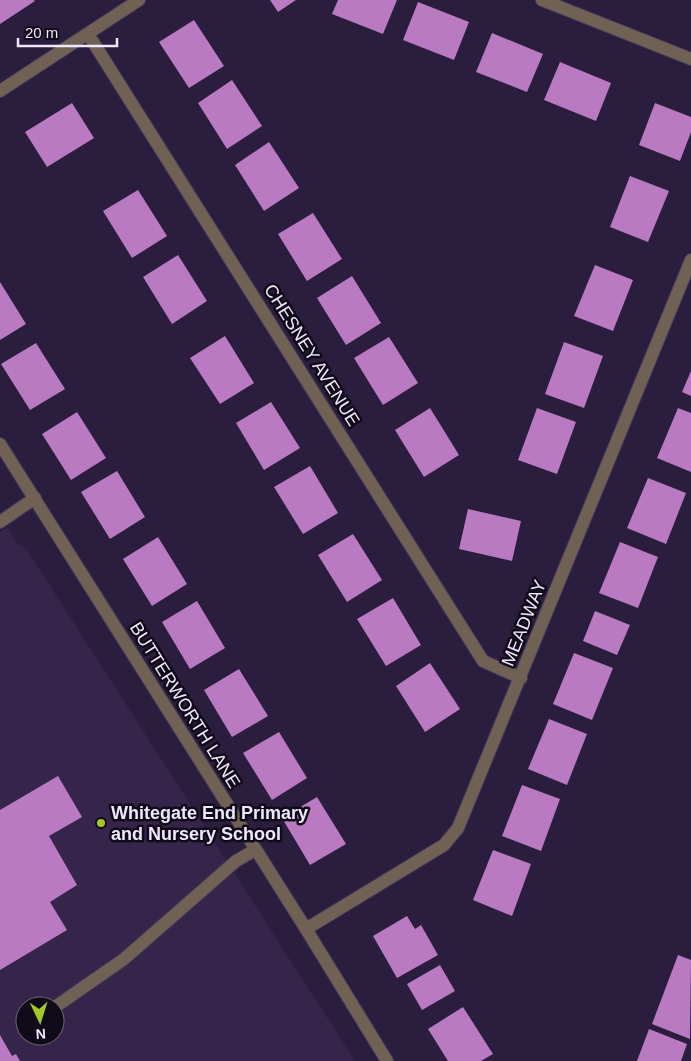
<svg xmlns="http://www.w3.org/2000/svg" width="691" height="1061" font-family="Helvetica,sans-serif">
<rect width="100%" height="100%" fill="#2b1d3d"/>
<path fill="#36254b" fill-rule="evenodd" d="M8,527L16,542L27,550L355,1061H0V532ZM25,1006H55V1036H25Z"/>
<g fill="#b97ac1">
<polygon points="0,0 34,0 35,1 0,24"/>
<polygon points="270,0 296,0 278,12"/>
<polygon points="338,0 397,0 383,34 332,14"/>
<polygon points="418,2 469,22 454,60 403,40"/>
<polygon points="194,20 224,66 189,88 159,42"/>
<polygon points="492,33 543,54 527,92 476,72"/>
<polygon points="560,62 611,83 596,121 544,100"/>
<polygon points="232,80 262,126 227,149 198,103"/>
<polygon points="72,103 94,138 47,167 25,132"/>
<polygon points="655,103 691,117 691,132 680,161 639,145"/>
<polygon points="269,142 299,188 264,211 235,165"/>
<polygon points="630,176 669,191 648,242 610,227"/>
<polygon points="138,190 167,236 132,258 103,211"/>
<polygon points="313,213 342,259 307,281 278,234"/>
<polygon points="178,255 207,301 172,324 143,277"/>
<polygon points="595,265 633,280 613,331 574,316"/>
<polygon points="352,276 381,323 346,345 317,298"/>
<polygon points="0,282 26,324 0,340"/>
<polygon points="225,336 254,383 220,404 190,358"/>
<polygon points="389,337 418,383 383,405 354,358"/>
<polygon points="564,342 603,356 584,408 545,394"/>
<polygon points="36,343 65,389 30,410 1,364"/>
<polygon points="691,371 691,396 682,392"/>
<polygon points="271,402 300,448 264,470 236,423"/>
<polygon points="430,408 459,455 424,477 395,430"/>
<polygon points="537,408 576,422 557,474 518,460"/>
<polygon points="678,408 691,413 691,472 657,458"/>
<polygon points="77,412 106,458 71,480 42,434"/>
<polygon points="310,466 338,513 303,534 274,487"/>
<polygon points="117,471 145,517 110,539 81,492"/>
<polygon points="648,478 686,493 666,544 627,528"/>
<polygon points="468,509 521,521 512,561 459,549"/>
<polygon points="353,534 382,580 347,602 318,555"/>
<polygon points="158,537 187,584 152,606 123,559"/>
<polygon points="620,542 658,557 638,608 599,593"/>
<polygon points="393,598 421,645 386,666 357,619"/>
<polygon points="197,601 225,648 190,669 162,622"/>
<polygon points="595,611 630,625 617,655 583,641"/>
<polygon points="574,653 613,668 592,720 553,704"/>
<polygon points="430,663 460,709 425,732 396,686"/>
<polygon points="239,669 268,716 232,737 204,690"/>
<polygon points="549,719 587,734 567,785 528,769"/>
<polygon points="279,732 307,778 272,800 243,753"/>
<polygon points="58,776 82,817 49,836 77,885 50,902 67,930 0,970 0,810"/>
<polygon points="522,785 560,799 541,851 502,836"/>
<polygon points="317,797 346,844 310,865 282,818"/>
<polygon points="493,850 531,864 512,916 473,900"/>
<polygon points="407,916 415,929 421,925 438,955 397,978 373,936"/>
<polygon points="678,955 691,960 690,1039 652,1024"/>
<polygon points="440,965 455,991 422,1010 407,984"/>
<polygon points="463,1007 493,1054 481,1061 448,1061 428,1029"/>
<polygon points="649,1029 687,1044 681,1061 637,1061"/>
<polygon points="0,1035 12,1056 16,1054 20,1061 0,1061"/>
</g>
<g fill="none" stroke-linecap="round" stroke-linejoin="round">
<defs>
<g id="lane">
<polyline points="0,522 35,498"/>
<polyline points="55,1007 124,959 236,861 255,850"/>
</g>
<g id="street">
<polyline points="542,0 691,59"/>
<polyline points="88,34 483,661 521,678"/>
<polyline points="0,91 139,0"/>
<polyline points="0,444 306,929 387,1061"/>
<polyline points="306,929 444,845 458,828 691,260"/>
</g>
</defs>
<use href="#lane" stroke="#463958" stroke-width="14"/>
<use href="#street" stroke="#463958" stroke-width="14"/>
<use href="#lane" stroke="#706155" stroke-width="12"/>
<use href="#street" stroke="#706155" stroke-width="12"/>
</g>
<circle fill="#a3c926" stroke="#110b19" stroke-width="2" cx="101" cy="823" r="5"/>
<g text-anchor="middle" stroke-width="5" stroke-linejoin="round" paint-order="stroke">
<g font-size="18" fill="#efe7fc" stroke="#110b19">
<text transform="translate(312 355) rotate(58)" y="6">CHESNEY AVENUE</text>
<text transform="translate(524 623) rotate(-68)" y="6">MEADWAY</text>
<text transform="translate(185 705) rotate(58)" y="6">BUTTERWORTH LANE</text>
</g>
<g font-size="18" font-weight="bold" fill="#efe7fc" stroke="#110b19" text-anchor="start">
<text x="111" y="819">Whitegate End Primary<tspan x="111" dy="21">and Nursery School</tspan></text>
</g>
</g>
<g transform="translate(40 1021) rotate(176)"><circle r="24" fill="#110b19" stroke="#6a6374"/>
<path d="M0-4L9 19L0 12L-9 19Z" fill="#a3c926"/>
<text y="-8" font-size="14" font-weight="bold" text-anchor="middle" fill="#efe7fc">N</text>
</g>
<path d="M18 38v8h99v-8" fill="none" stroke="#efe7fc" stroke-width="2.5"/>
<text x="25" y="38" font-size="15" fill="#efe7fc" stroke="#110b19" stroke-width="4" paint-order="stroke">20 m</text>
</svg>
